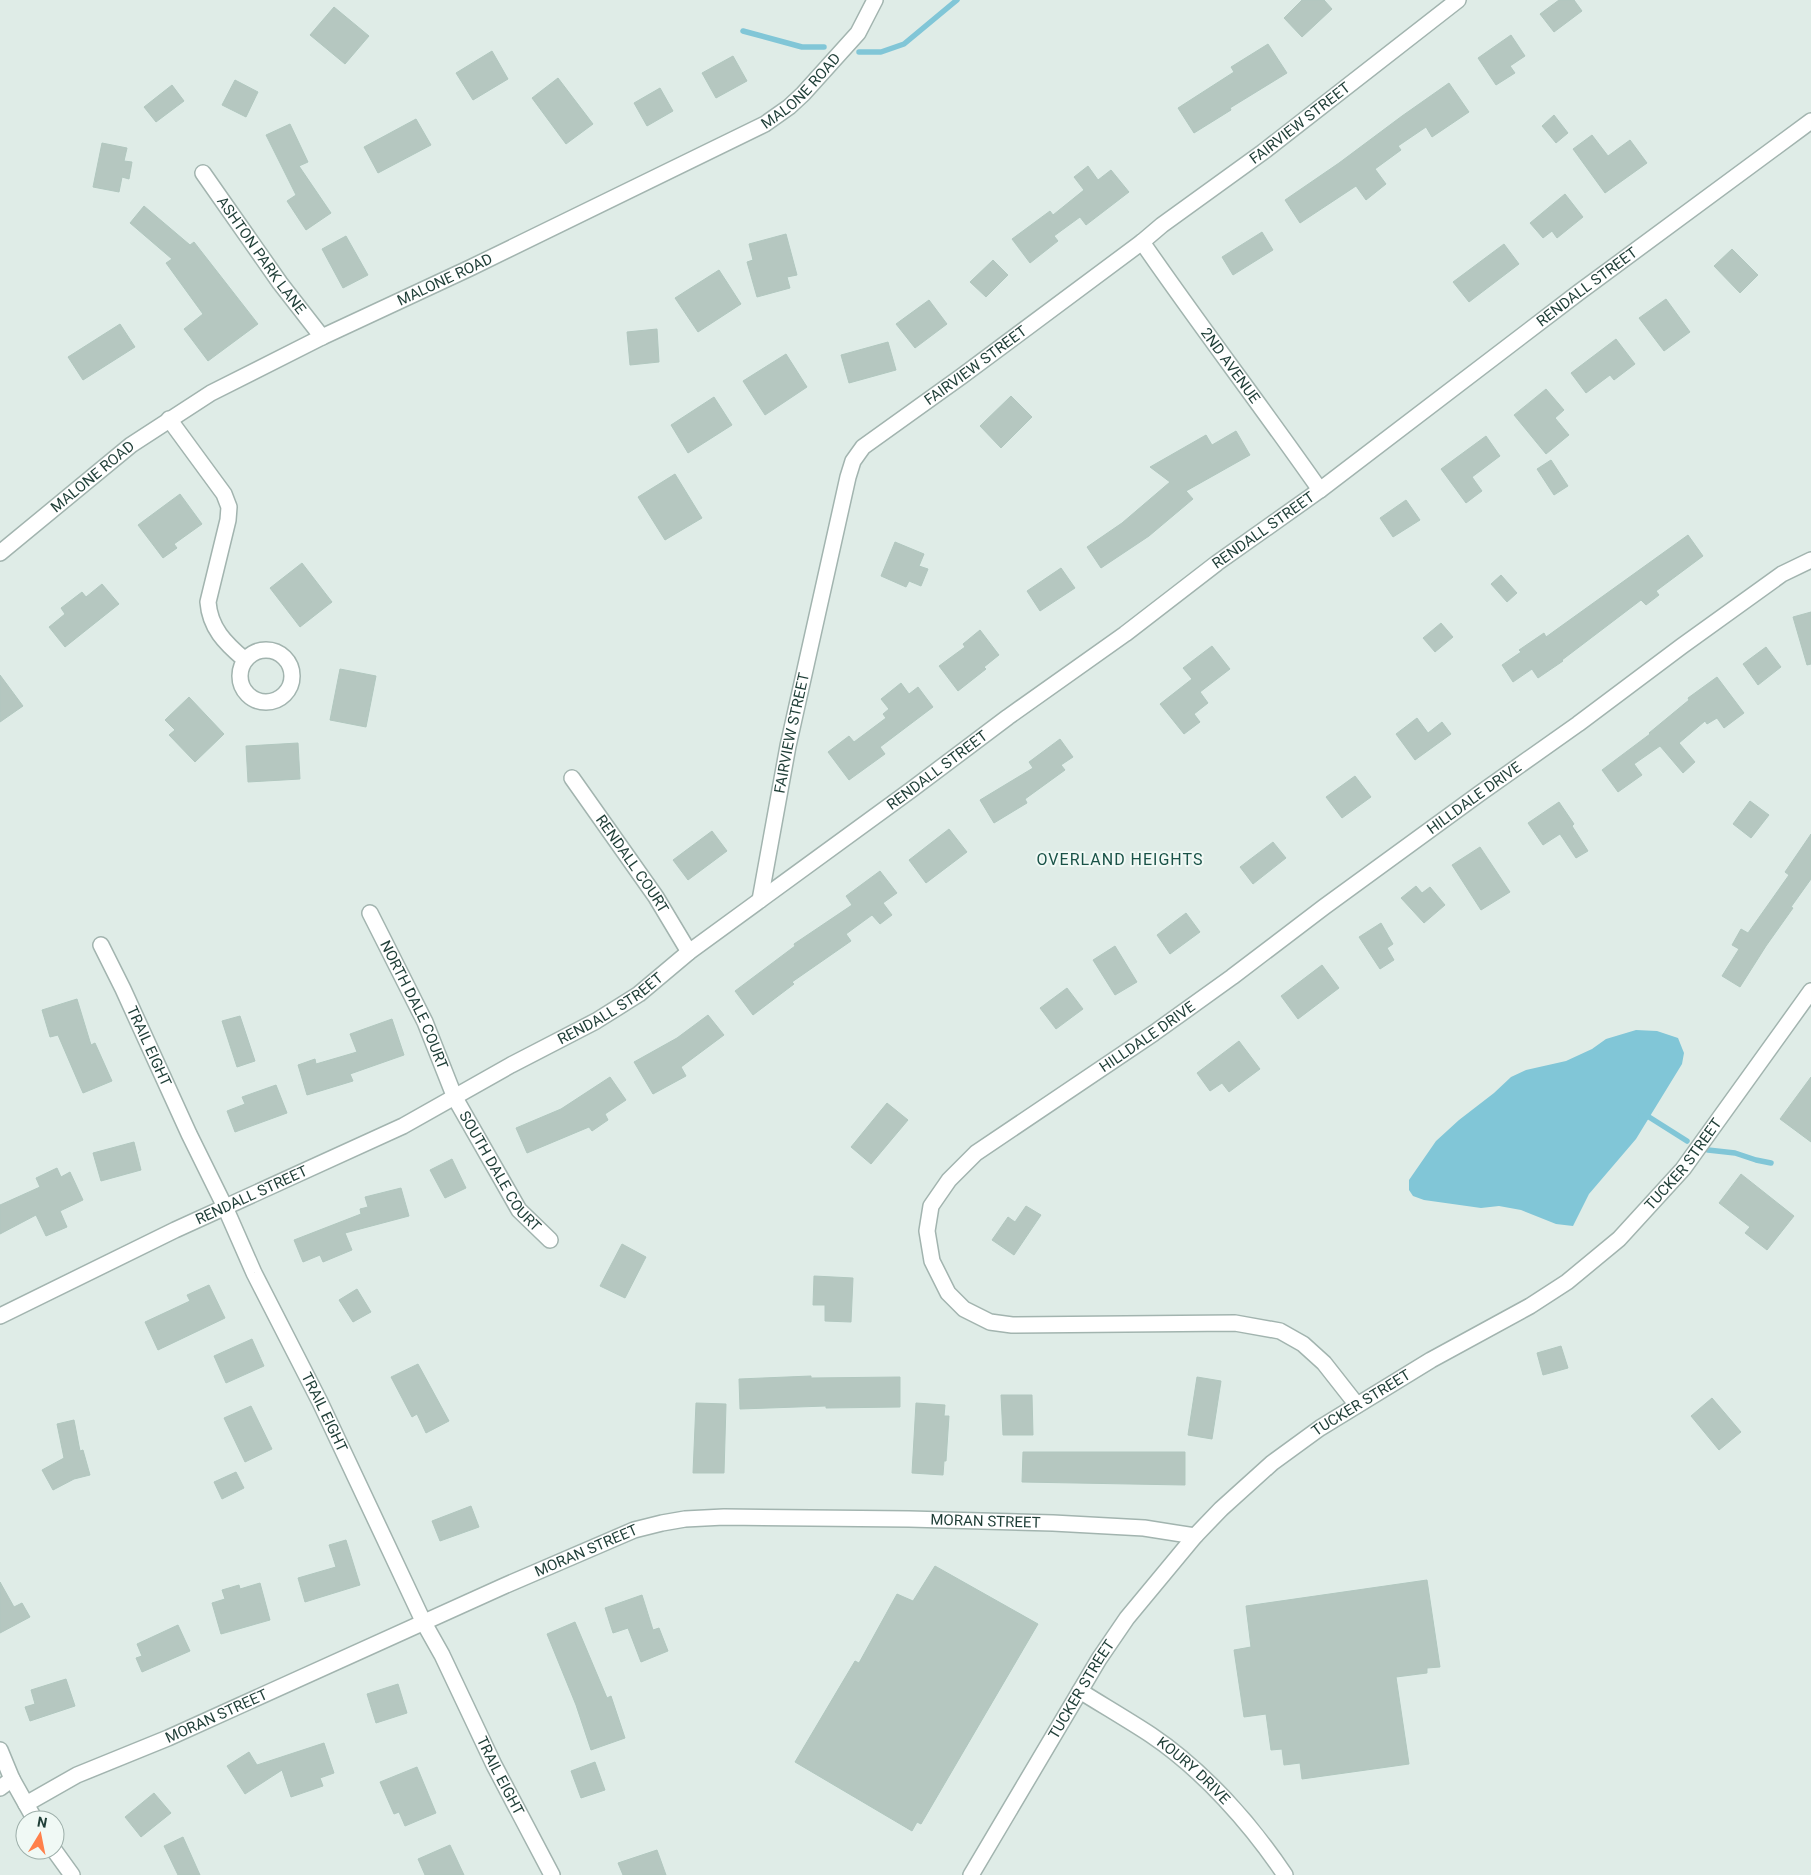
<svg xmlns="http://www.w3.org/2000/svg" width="1811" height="1875" font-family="Roboto,sans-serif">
<rect width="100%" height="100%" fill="#dfece7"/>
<polygon fill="#81c6d7" points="1636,1030 1657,1031 1678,1038 1684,1053 1682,1064 1636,1139 1589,1194 1573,1226 1556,1224 1521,1210 1499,1206 1481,1208 1424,1200 1413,1196 1409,1190 1409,1180 1436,1141 1459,1120 1494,1093 1511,1077 1526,1070 1566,1061 1592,1049 1606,1039"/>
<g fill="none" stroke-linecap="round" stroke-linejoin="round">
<g stroke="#81c6d7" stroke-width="5.5">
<polyline points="743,31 802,47 824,47"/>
<polyline points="859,52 881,52 904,44 957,0"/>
<polyline points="1641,1116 1649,1117 1687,1141"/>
<polyline points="1708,1150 1735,1153 1756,1160 1771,1163"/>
</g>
</g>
<g fill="#b5c7c0" stroke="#b1c7bf">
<polygon points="1302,0 1324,0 1332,9 1302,37 1284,18"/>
<polygon points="1559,0 1574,0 1582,11 1554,32 1540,14"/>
<polygon points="334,7 369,36 345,64 310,35"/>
<polygon points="1511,35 1525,56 1510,66 1515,73 1496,85 1478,58"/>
<polygon points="1268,44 1287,73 1230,108 1231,110 1194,133 1178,108 1234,72 1231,67"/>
<polygon points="492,51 508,79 473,100 456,73"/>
<polygon points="733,56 747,81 716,98 702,73"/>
<polygon points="558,78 593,124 566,144 532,98"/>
<polygon points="235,80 258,92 246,117 222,105"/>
<polygon points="1449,83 1469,112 1432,137 1426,127 1398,146 1401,150 1375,169 1386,184 1366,200 1356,186 1300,223 1285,200 1339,163 1402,116"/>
<polygon points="172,85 184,101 156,122 144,107"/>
<polygon points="660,88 673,111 647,126 634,103"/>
<polygon points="1554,115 1568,133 1556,143 1542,126"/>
<polygon points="416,119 431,145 378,173 364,147"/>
<polygon points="290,124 308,162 299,166 331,213 306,230 287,201 296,195 266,135"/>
<polygon points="1592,135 1608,156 1630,140 1647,163 1605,193 1573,149"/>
<polygon points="102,143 127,148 124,161 132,162 129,179 122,177 119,192 93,187"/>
<polygon points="1088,166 1098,180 1111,170 1129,192 1086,225 1080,217 1054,236 1058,241 1030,263 1012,239 1050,211 1053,215 1084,190 1074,177"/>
<polygon points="1565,194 1583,217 1557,238 1552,231 1543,238 1530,223"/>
<polygon points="144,206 190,245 194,242 258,324 208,361 184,329 203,314 166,263 172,259 130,223"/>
<polygon points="1262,232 1273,250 1233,275 1222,257"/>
<polygon points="786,234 797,275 787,277 790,288 757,297 747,262 753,260 749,244"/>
<polygon points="346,236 368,275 343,288 322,249"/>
<polygon points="1504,244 1519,264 1469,302 1453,282"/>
<polygon points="1732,249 1758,275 1740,293 1714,266"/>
<polygon points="993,260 1008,275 986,297 970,282"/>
<polygon points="719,270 741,304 698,332 675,298"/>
<polygon points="1666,299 1690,332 1664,351 1639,318"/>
<polygon points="929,300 947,324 915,348 896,324"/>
<polygon points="120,324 135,347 83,380 68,357"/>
<polygon points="657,329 659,362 630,365 627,332"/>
<polygon points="1616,339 1635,364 1614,380 1610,375 1586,393 1571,373"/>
<polygon points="888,342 896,370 849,383 841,355"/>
<polygon points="786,354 807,387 765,415 743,381"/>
<polygon points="1546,389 1564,410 1555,418 1569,435 1546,454 1514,415"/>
<polygon points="1011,396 1032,417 1001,448 980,426"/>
<polygon points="714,397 732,425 688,453 671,425"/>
<polygon points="1236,431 1250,455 1186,491 1193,499 1149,536 1101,568 1087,547 1122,523 1170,482 1150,467 1206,435 1212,445"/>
<polygon points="1486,436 1500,456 1472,477 1482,491 1466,503 1441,469"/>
<polygon points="1551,460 1568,486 1554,495 1537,469"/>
<polygon points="675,474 702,518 665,540 638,497"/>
<polygon points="180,494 202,524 174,544 177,548 163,558 138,525"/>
<polygon points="1406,500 1420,520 1393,537 1380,518"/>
<polygon points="1688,535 1703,556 1656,591 1659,595 1646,605 1641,600 1562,660 1563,661 1538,678 1532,669 1513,682 1502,665 1521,652 1519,650 1544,633 1546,637"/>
<polygon points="895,542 924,554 919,566 928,569 921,586 909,581 906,587 881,576"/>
<polygon points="302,563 332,602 300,627 270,588"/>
<polygon points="1061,568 1075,588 1040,611 1027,591"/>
<polygon points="1501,575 1517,593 1507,602 1491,584"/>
<polygon points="102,584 119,604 65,647 49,627 65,614 61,608 82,592 86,597"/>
<polygon points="1811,612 1811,664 1807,665 1793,617"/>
<polygon points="1441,623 1453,637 1435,652 1423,638"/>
<polygon points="980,630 999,655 984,667 986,669 958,691 939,666 965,647 963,644"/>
<polygon points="1212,646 1230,669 1200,692 1208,703 1194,714 1200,722 1184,734 1160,704 1192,679 1183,668"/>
<polygon points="1766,647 1781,667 1758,685 1743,664"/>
<polygon points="340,669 376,676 366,727 330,720"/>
<polygon points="0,675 23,706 0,722"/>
<polygon points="1717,677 1744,713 1724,728 1717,718 1707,724 1705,721 1679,743 1695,762 1683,773 1660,746 1634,764 1642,775 1618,792 1602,770 1650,734 1649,733 1689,700 1688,698"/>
<polygon points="901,683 909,694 918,687 933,707 880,747 885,754 849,780 828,752 849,736 854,742 886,718 883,714 889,709 881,699"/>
<polygon points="189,697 224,734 195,762 169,735 175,730 165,720"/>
<polygon points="1417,718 1428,733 1442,722 1451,734 1415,760 1396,734"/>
<polygon points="1060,739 1073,757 1061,765 1065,770 1025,799 1027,803 994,823 980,800 1033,768 1029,762"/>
<polygon points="298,743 300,779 248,782 246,746"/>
<polygon points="1355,776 1371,797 1342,818 1326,797"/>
<polygon points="1750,801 1769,815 1751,838 1733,824"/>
<polygon points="1559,802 1574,824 1572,826 1588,851 1576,858 1560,834 1543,845 1528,823"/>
<polygon points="949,829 967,852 926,883 909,860"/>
<polygon points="712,831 727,851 688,880 673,860"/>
<polygon points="1811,834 1811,879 1791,907 1793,908 1766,946 1740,987 1722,976 1739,949 1732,945 1741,929 1748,933 1789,875 1785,872"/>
<polygon points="1273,842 1286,858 1253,884 1240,867"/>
<polygon points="1480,847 1510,892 1481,910 1452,865"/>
<polygon points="880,871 897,893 883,903 892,915 880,924 872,915 846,934 851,941 792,982 794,984 753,1015 735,991 795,946 794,944 852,905 846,896"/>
<polygon points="1416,886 1422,893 1430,887 1445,905 1424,923 1401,898"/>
<polygon points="1186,913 1200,932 1170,954 1157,935"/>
<polygon points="1381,923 1393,944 1387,948 1394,960 1380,969 1359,937"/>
<polygon points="1115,946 1137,982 1115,995 1093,960"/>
<polygon points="1322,965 1339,988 1298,1019 1281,996"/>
<polygon points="1067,988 1083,1009 1056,1029 1040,1008"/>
<polygon points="77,999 91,1045 95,1043 112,1081 83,1093 58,1035 50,1037 42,1010"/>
<polygon points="708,1015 724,1035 681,1067 686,1076 653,1094 634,1062 677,1038"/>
<polygon points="240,1016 255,1061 237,1067 222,1021"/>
<polygon points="392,1019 404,1055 350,1074 353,1081 307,1095 298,1065 315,1059 316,1064 357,1052 350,1034"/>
<polygon points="1239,1041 1260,1069 1229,1092 1222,1083 1210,1091 1197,1073"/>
<polygon points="610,1077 626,1100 605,1114 608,1120 592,1131 589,1127 527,1153 516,1128 561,1109"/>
<polygon points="1811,1077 1811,1142 1780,1119"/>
<polygon points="276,1085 287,1113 235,1132 227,1111 245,1104 242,1097"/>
<polygon points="887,1103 908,1120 871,1164 851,1147"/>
<polygon points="134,1142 141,1170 101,1181 93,1153"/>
<polygon points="452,1159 466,1188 445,1198 430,1170"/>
<polygon points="57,1168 61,1177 70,1172 83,1200 60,1211 67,1227 46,1236 36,1215 0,1234 0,1205 40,1187 36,1178"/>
<polygon points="1741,1174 1794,1216 1767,1250 1745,1233 1750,1227 1719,1203"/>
<polygon points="401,1188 409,1216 345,1233 352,1250 323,1262 320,1255 303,1262 294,1240 361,1214 360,1209 368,1207 365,1197"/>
<polygon points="1026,1206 1041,1215 1014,1255 992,1240 1008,1217 1015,1222"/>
<polygon points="622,1244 646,1257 625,1298 600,1286"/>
<polygon points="814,1276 853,1278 851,1322 825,1321 825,1305 813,1305"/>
<polygon points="209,1285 225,1318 158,1350 145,1322 190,1301 187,1295"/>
<polygon points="357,1289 371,1312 353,1322 339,1300"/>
<polygon points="252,1339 264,1366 226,1383 214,1356"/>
<polygon points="1561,1346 1568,1368 1543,1375 1537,1353"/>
<polygon points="418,1364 449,1421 426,1433 417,1414 412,1417 391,1377"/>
<polygon points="811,1376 811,1378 900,1377 900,1407 826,1408 826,1406 740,1409 739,1379"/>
<polygon points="1197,1377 1221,1381 1212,1439 1188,1435"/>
<polygon points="1001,1395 1032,1395 1033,1435 1003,1435"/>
<polygon points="1712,1398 1741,1432 1719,1450 1691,1416"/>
<polygon points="696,1403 726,1404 724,1473 693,1473"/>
<polygon points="916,1403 945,1405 944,1416 949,1416 946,1461 944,1461 943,1475 912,1473"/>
<polygon points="251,1406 272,1449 245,1462 224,1418"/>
<polygon points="74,1420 80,1451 83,1450 90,1475 74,1479 53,1490 42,1470 64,1458 57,1424"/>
<polygon points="1023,1452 1185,1452 1185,1485 1022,1482"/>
<polygon points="236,1472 244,1488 222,1499 214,1482"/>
<polygon points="471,1506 479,1527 440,1541 432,1521"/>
<polygon points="346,1540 360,1585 305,1602 298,1578 336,1567 329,1545"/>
<polygon points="935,1566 1038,1624 921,1824 917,1822 912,1831 795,1762 855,1661 859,1663 897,1594 913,1601"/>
<polygon points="1427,1580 1440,1667 1427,1668 1427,1673 1396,1677 1409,1764 1302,1779 1300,1763 1284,1765 1282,1749 1271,1750 1266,1714 1244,1717 1234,1650 1251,1647 1246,1606"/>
<polygon points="0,1582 14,1607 22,1603 30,1617 0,1633"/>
<polygon points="260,1583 270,1620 221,1634 212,1603 225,1599 222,1590 239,1585 240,1589"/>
<polygon points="642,1595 653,1630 659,1628 668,1651 641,1662 628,1628 613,1633 605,1608"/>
<polygon points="575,1622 607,1698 611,1696 625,1738 591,1750 576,1705 547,1634"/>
<polygon points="178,1625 190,1651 142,1672 136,1658 142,1656 137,1644"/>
<polygon points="66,1679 75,1706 30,1721 25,1707 35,1704 31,1690"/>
<polygon points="398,1684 407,1713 376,1723 367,1694"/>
<polygon points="324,1743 334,1773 320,1778 323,1786 291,1797 282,1770 245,1794 227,1766 249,1752 257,1765"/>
<polygon points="595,1762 605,1790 581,1798 571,1771"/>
<polygon points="417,1767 436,1813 405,1826 399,1812 394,1814 380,1782"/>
<polygon points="154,1793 171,1813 141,1837 125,1817"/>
<polygon points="183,1837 200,1875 178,1875 164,1846"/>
<polygon points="450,1845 464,1875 425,1875 418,1859"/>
<polygon points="657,1850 666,1875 623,1875 618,1863"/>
</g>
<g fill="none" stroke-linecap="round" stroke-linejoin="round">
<defs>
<g id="minor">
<path id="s1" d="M203,173L280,283L322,337"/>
<path id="s2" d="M1142,242C1200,326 1262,407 1320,490"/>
<path d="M169,419L224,494L229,507L228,520L208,602C210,628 225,643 244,659"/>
<path id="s3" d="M0,553L131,445L211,393L322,337L470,268L765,124L789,107L803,94L858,33L875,0"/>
<circle cx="266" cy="676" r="26"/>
<path id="s4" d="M572,778L656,897L689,952"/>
<path id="s5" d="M760,900L788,746L848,477L853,461L863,447L962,376L1142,242L1162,225L1263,152L1458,0"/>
<path id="s6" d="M370,913L425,1022L455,1098L519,1210L550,1240"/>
<path id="s7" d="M101,945L123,989L189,1134L225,1207L254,1273L320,1402L424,1623L442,1655L494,1765L552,1875"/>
<path id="s8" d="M0,1316L175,1230L403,1126L511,1065L596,1021L639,994L689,952L911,790L1008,717L1125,634L1217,563L1320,490L1578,293L1811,121"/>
<path id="s9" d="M1357,1405L1324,1363L1303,1344L1280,1331L1235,1323L1012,1325L990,1322L964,1309L948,1293L932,1261L927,1231L931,1206L949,1180L976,1153L1154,1033L1232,977L1324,907L1479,794L1578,724L1682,646L1782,574L1811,560"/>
<path id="s10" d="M1080,1691C1104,1706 1128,1720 1151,1735C1203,1770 1251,1824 1285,1875"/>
<polyline points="0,1750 12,1779 35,1820"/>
<polyline points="0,1788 12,1779"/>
<path id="s11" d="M26,1804L77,1775L168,1738L504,1586L634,1530L662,1523L685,1519L724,1517L909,1519L1053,1523L1144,1528L1195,1536"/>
<polyline points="54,1850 72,1875"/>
<path id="s12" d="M971,1875L1099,1659L1127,1618L1195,1536L1221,1509L1272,1463L1320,1428L1431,1360L1530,1306L1567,1282L1619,1239L1683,1169L1811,991"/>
</g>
</defs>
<use href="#minor" stroke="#a2b4af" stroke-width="18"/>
<use href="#minor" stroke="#fff" stroke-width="15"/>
</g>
<g text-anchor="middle" stroke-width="4" stroke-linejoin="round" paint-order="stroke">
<g font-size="15" fill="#1f3e37" stroke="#f0f9f5">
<text dy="5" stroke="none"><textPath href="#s3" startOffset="930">MALONE ROAD</textPath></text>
<text dy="5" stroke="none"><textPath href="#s5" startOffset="1010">FAIRVIEW STREET</textPath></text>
<text dy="5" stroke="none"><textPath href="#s1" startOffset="101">ASHTON PARK LANE</textPath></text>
<text dy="5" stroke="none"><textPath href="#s3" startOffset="525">MALONE ROAD</textPath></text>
<text dy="5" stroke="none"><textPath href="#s8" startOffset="1899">RENDALL STREET</textPath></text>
<text dy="5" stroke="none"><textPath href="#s5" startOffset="605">FAIRVIEW STREET</textPath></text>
<text dy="5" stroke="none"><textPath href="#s2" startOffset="152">2ND AVENUE</textPath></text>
<text dy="5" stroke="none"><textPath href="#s3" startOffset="120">MALONE ROAD</textPath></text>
<text dy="5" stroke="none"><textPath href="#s8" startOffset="1494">RENDALL STREET</textPath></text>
<text dy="5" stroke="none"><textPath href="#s5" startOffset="170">FAIRVIEW STREET</textPath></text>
<text dy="5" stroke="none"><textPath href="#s8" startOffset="1089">RENDALL STREET</textPath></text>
<text dy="5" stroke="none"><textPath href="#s9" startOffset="1224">HILLDALE DRIVE</textPath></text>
<text dy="5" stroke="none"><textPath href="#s4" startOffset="105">RENDALL COURT</textPath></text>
<text dy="5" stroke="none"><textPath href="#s6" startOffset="102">NORTH DALE COURT</textPath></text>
<text dy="5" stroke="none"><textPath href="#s8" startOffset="684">RENDALL STREET</textPath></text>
<text dy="5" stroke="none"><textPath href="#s9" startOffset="819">HILLDALE DRIVE</textPath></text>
<text dy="5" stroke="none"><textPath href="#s7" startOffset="112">TRAIL EIGHT</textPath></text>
<text dy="5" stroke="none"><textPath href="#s12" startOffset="1026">TUCKER STREET</textPath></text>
<text dy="5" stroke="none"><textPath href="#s6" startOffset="290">SOUTH DALE COURT</textPath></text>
<text dy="5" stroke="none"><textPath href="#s8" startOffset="279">RENDALL STREET</textPath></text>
<text dy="5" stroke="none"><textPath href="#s12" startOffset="621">TUCKER STREET</textPath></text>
<text dy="5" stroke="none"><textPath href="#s7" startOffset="518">TRAIL EIGHT</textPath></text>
<text dy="5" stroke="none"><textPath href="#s11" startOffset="1020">MORAN STREET</textPath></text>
<text dy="5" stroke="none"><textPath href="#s11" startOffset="615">MORAN STREET</textPath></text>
<text dy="5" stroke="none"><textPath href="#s12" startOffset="216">TUCKER STREET</textPath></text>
<text dy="5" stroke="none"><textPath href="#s11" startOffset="210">MORAN STREET</textPath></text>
<text dy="5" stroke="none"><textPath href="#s10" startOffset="139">KOURY DRIVE</textPath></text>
<text dy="5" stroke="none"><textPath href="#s7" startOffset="922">TRAIL EIGHT</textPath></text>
</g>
<g font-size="16" letter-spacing="1" fill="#195247" stroke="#f0f9f5">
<text x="1120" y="865">OVERLAND HEIGHTS</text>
</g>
</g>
<g transform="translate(40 1835) rotate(10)"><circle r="24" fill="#f0f9f5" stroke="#9caea9"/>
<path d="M0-4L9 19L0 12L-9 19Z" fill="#ff804b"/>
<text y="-8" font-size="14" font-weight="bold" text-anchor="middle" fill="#1f3e37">N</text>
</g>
</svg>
